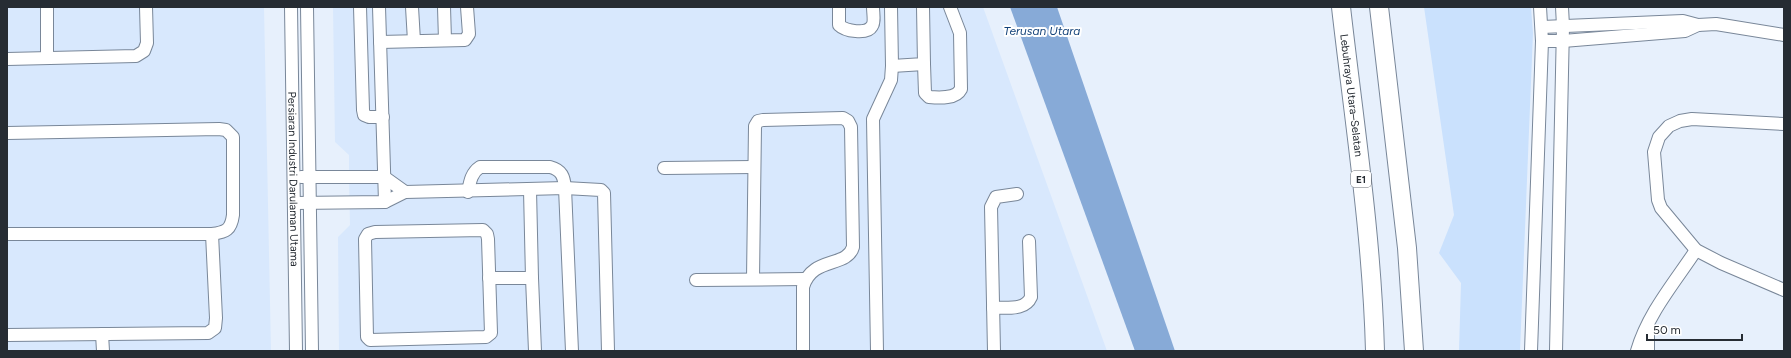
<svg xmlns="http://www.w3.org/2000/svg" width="1791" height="358" font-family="Figtree,sans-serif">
<rect width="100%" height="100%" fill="#e7f0fc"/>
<g fill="#d8e8fd">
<polygon points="7,7 264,7 271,351 7,351"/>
<polygon points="333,7 983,7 1107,351 339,351 338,237 350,225 349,177 349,155 335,142"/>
</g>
<polygon fill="#cae1fd" points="1424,7 1531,7 1533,33 1520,351 1459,351 1461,283 1439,253 1454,215"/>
<polygon fill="#87aad7" points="1010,7 1057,7 1175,351 1135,351"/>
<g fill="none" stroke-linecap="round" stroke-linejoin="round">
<defs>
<g id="minor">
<path id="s1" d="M291,7L296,351"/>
<polyline points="307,7 312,351"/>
<polyline points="360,7 363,110 364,115 369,117 383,117"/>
<polyline points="379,7 385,202"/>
<polyline points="412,7 414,41"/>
<polyline points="444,7 445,40"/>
<path d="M839,7V25C845,31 867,35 872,26C875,22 873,13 873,7"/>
<polyline points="1542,27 1683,21 1698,25"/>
<polyline points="1542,41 1563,41 1685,31 1698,25 1716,24 1784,35"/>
<polyline points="380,42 465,40 469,34 467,7"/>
<polyline points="47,58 47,7"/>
<polyline points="7,59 136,56 144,51 147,43 146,7"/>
<path d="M924,64L925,93L929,97C940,98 956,99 961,89L960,33L950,7"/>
<polyline points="892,66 924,64 923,7"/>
<polyline points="1784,124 1692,119 1680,121 1669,126 1659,137 1654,152 1658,200 1661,208 1696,250 1721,263 1784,290"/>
<path d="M7,133L219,129L226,130L233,137V215C231,230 226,232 212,234H7"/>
<polyline points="664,168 753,167"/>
<polyline points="301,177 384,177 405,192"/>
<polyline points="530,190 532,278 535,351"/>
<path d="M468,192C470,182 471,173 480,167H550C562,170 564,177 565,188L572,351"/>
<polyline points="295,203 385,202 405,192 565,188 601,190 604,193 608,351"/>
<polygon points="483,230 487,234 488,239 491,333 486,337 370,340 367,337 365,239 368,234 375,232"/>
<polyline points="489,278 532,278"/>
<path d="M753,279L755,126L758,121L763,120L843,118L848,121L851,127L853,247C847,268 812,256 803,287V351"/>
<polyline points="696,280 805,279"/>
<path d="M993,308C1007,307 1025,311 1031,297L1029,241"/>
<polyline points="102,334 103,351"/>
<polyline points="7,335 208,333 215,328 216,318 212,234"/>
<polyline points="877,351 873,119 891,80 892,66 891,7"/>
<polyline points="994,351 991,207 996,197 1017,194"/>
<polyline points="1531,351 1542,41 1540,7"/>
<polyline points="1556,351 1563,26 1562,7"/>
<path d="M1637,351C1648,313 1675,282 1696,250"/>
<polyline points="1648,351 1648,327"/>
</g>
<g id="highway">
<path id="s2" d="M1341,7C1354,121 1372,236 1375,351"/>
<polyline points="1379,7 1407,248 1414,351"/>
</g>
</defs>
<use href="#minor" stroke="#798799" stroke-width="14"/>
<use href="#highway" stroke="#798799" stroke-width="20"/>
<use href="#minor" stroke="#fff" stroke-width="12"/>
<use href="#highway" stroke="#fff" stroke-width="18"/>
</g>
<g text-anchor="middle" stroke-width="4" stroke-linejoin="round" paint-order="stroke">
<rect fill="#fff" stroke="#676b70" stroke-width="1" x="1351" y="171" width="20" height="16" rx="3"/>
<g font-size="10" font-weight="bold" fill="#262c33">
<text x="1361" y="183">E1</text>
</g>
<g font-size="11" fill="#262c33" stroke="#fff">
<text dy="4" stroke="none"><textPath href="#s2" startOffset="89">Lebuhraya Utara–Selatan</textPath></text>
<text dy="4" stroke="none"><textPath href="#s1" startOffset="172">Persiaran Industri Darulaman Utama</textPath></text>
</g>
<g font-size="12" font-style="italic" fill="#134279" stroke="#fff">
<text x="1042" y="35">Terusan Utara</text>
</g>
</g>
<rect width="1791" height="358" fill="none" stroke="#262c33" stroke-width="16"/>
<path d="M1647 334v6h95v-6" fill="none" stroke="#262c33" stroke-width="2"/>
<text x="1653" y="334" font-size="12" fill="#262c33" stroke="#ffffff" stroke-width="3" paint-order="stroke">50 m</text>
</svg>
